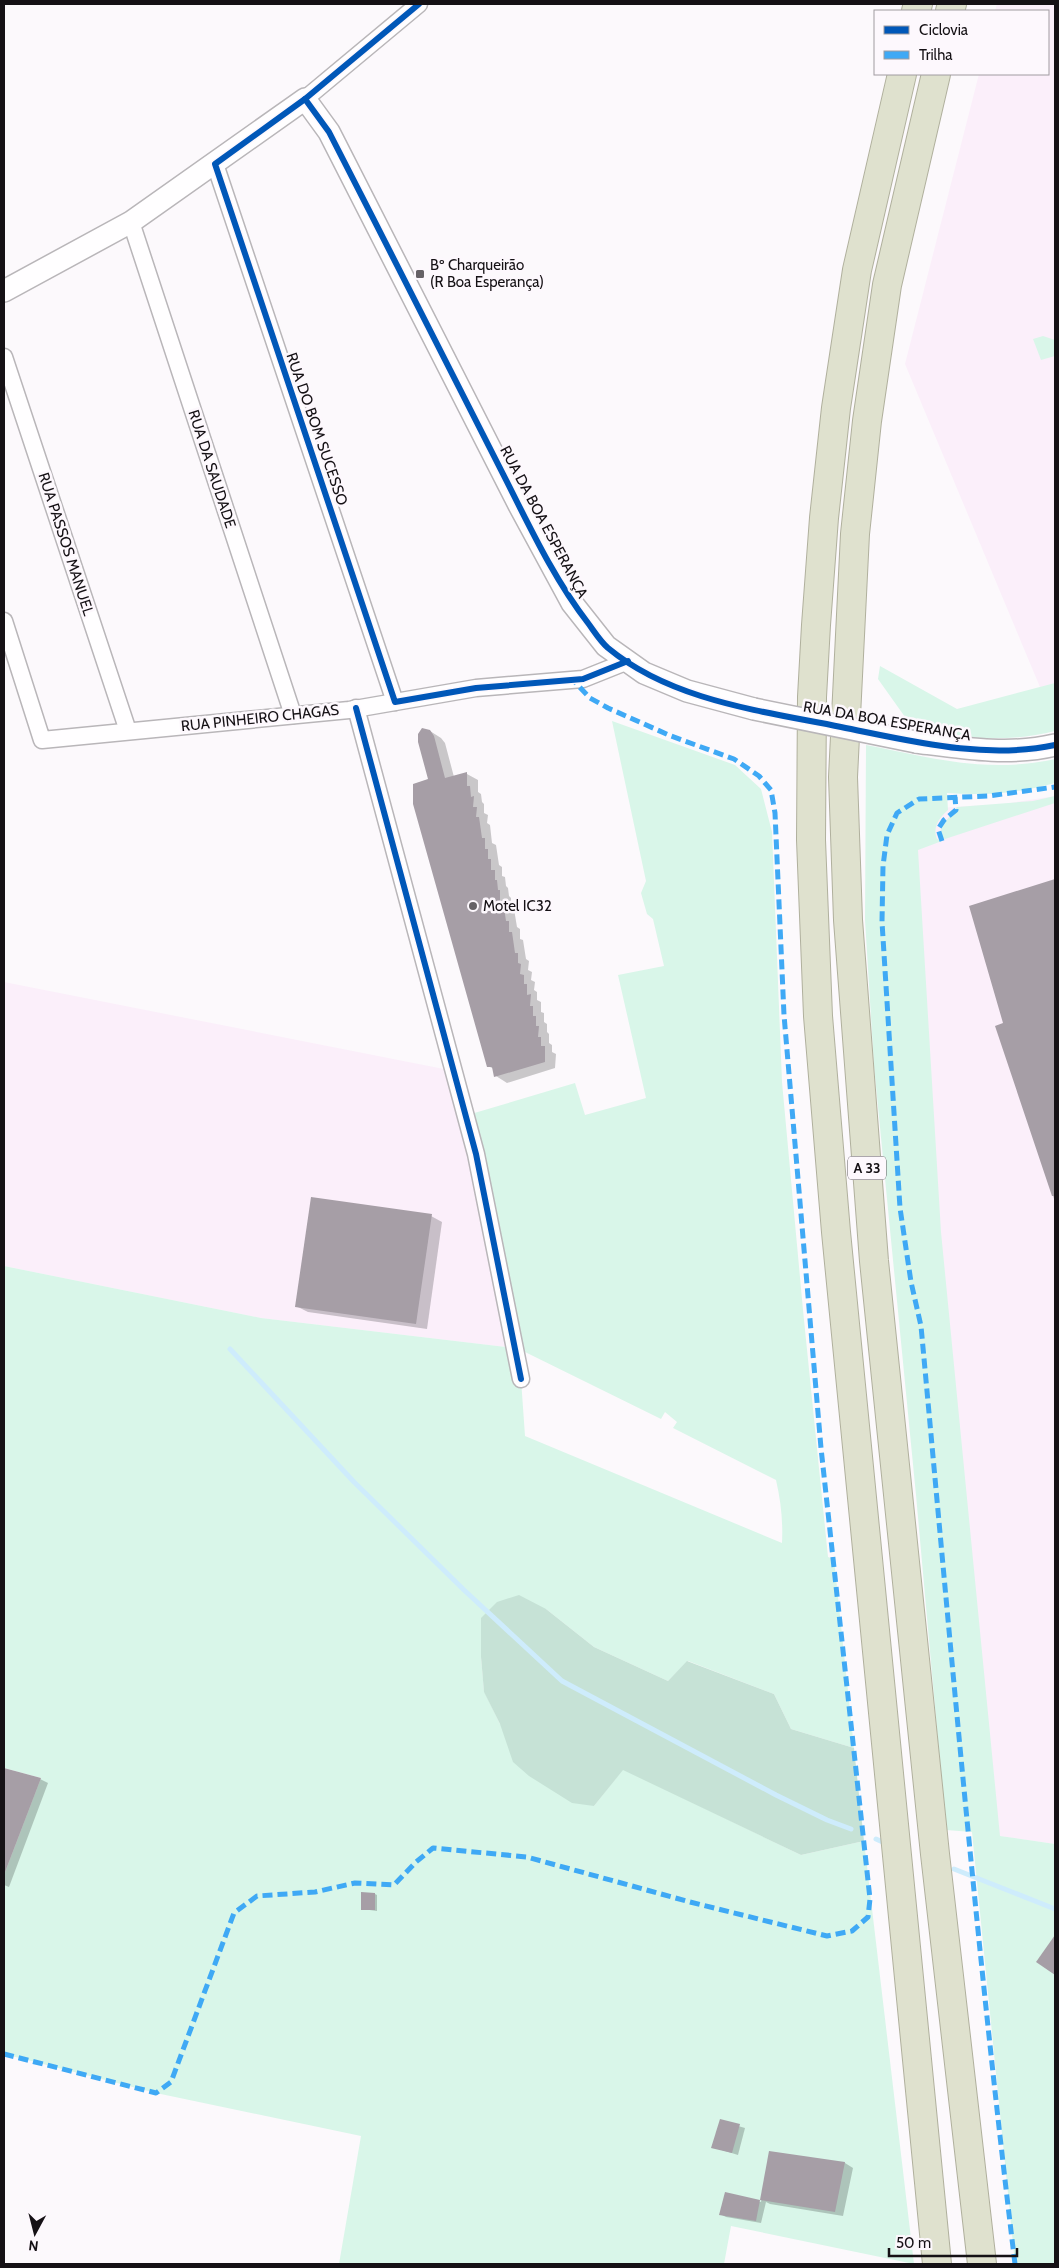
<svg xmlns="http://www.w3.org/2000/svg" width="1059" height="2268" font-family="Cabin,sans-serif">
<rect width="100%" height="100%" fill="#fcf9fc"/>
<g fill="#fbeffa">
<polygon points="997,4 1055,4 1055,709 1050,711 905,364 979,74 1048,74 1048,11 995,11"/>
<polygon points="1055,796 1055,1844 972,1832 891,837 922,809 1004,804"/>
<polygon points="4,982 454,1071 514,1348 261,1318 4,1266"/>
</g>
<g fill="#d9f6e9">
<polygon points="1043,336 1055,340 1055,356 1041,360 1033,339"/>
<path d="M880,666L957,709L1055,683V731C1007,743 957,740 910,724L878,679Z"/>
<path d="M612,721L735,765L761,789L772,832L782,1082L803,1310L828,1557L834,1559L854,1748L791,1729L774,1694L688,1661L668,1681L594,1647L546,1609L481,1657L484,1691L500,1724L594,1806L623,1769L801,1855L864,1841L914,2264L731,2226L724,2264H339L361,2136L156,2093L4,2054V1875L41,1778L4,1768V1266L261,1318L514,1348L521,1379L525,1436L782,1543C783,1521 781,1502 776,1480L673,1428L677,1422L665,1412L661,1419L523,1351L471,1114L575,1083L585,1115L646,1098L618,975L664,966L653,919L647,914L641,893L646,881Z"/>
<path d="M866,745C933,758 987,774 1055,759V783C1020,793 983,796 947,793L948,810C940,817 932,827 937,839L942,841L918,850L941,1232L1000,1836L1055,1844V2264H1015L972,1832L946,1830L916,1495L874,1066L865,920Z"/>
<polygon points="1055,796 1055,803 945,839 942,838 941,827 957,807 1033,801"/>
</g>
<polygon fill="#c6e2d6" points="519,1595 546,1609 594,1647 668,1681 687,1661 774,1694 791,1729 854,1748 864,1841 801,1855 623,1770 594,1806 572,1803 529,1776 513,1762 500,1724 484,1692 481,1657 481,1618 497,1602"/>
<g fill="#0003">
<polygon points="430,731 441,738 445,743 454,777 467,774 478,780 478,792 481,794 482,802 484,804 484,813 488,815 487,823 490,825 492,843 496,845 499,865 502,867 502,876 505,877 506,886 508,888 509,896 511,898 511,907 514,909 517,927 520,929 520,939 523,940 526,959 529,961 528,970 532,972 531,980 535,982 534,990 537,992 537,1000 541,1002 541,1012 544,1013 544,1022 547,1024 547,1032 549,1034 549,1043 552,1045 552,1052 556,1054 555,1068 507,1083 496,1076 494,1069 488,1066 429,780"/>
<polygon points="1055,880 1055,1202 997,1026 1004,1024 971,906"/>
<polygon points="431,1216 442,1222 427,1329 308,1312 296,1306"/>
<polygon points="4,1770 40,1779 48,1783 9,1887 4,1885"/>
<polygon points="375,1894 377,1895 377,1911 362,1909"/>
<polygon points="721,2121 745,2128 738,2155 712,2147"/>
<polygon points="770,2152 845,2163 853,2168 843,2216 770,2204 766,2202 761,2223 726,2217 720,2214 726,2193 761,2202"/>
</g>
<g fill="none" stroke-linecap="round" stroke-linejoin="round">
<g stroke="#ceecfc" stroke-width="5">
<polyline points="230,1349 354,1482 464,1590 562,1681 776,1795 827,1820 851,1829"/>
<polyline points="876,1839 887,1844"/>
<polyline points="954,1869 1055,1909"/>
</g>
</g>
<g fill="#a69ea6">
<polygon points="422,728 430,730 434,736 445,778 467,772 467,786 470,786 471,797 474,796 473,807 477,807 476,817 479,817 482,838 485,838 485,849 488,849 488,859 491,859 491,870 495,870 495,880 497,880 498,890 500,890 500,901 503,901 506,921 509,921 509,932 512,932 515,953 518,953 518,963 521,964 520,974 524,975 524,984 527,984 527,995 531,994 530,1006 533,1006 533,1016 536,1016 536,1026 539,1026 538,1037 541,1037 541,1046 545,1046 545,1062 494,1077 492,1067 487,1067 413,804 413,784 428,779 418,742 418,734"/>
<polygon points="1055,879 1055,1196 1052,1196 995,1026 1003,1023 969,906"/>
<polygon points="311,1197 432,1214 416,1324 295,1307"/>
<polygon points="4,1768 41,1778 5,1872 4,1872"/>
<polygon points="361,1892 375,1893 375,1910 361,1910"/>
<polygon points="1055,1935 1055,1975 1036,1962"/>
<polygon points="720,2119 740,2124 732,2153 711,2148"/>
<polygon points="769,2151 845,2162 835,2212 760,2200"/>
<polygon points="725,2192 760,2200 756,2221 719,2215"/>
</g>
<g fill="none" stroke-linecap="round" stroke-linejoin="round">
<defs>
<g id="minor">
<polyline points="305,99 419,4"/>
<polyline points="215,164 395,702"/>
<polyline points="131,222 293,715"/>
<polyline points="4,357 128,731"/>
<polyline points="4,621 42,740 349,710 476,688 583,679 628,661"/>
<polyline points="356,708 476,1154 521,1379"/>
</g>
<g id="tertiary">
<polyline points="4,291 131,222 305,99 329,132 519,505 572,603 606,646 644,673 687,691 754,709"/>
<path d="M916,742C962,748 1009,756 1055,745"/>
</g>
<g id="motorway">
<polyline points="916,11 918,4"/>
<polyline points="950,11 952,4"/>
<polyline points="902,74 857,270 836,408 824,518 816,625 812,697 811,840 818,1016 836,1232 937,2264"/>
<polyline points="936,74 887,285 867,421 855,534 843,777 848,920 874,1261 935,1854 982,2264"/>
</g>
</defs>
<use href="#minor" stroke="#b9b6b9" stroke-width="19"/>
<use href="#tertiary" stroke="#b9b6b9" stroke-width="24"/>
<use href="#motorway" stroke="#b0b09d" stroke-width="30"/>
<use href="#minor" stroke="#fffeff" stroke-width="16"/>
<use href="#tertiary" stroke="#fffeff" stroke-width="21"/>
<use href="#motorway" stroke="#dfe1ce" stroke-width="28"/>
<defs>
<polyline id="tertiary-bridge" points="754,709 916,742"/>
</defs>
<use href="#tertiary-bridge" stroke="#b9b6b9" stroke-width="24" stroke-linecap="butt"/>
<use href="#tertiary-bridge" stroke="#fffeff" stroke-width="21"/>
<g stroke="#3fa9f5" stroke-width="5" stroke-dasharray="10 5" stroke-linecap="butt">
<polyline points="942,841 938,829 944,820 956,810 955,797"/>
<polyline points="4,2054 156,2093 171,2082 234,1913 257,1896 315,1892 355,1883 394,1885 416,1862 433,1848 527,1857 690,1902 827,1936 852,1931 868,1917 870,1899 821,1448 784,1015 775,813 771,790 759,776 734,759 671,736 608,708 590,698 573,680"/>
<path d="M1015,2264C977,1952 950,1639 921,1326L911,1282L900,1208L882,922L883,866L887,835L897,813L919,799L988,796L1055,787"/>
</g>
<defs>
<g id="cycleway">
<polyline points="419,4 305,99 215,164 395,702 476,688 583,679 628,661"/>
<path d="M305,99L329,132C387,245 444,358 502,472C528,523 553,578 588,623C594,631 600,641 608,648C672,701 762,711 841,727C911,741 984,760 1055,745"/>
<polyline points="356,708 476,1154 521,1379"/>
</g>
</defs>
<use href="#cycleway" stroke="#fdf8fd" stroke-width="9"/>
<use href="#cycleway" stroke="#0057b8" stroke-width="6"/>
</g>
<g fill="#666266" stroke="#fdf8fd" stroke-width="2">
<rect x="415" y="269" width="10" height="10" rx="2.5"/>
<circle cx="473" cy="906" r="5"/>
</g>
<g text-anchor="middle" stroke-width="5" stroke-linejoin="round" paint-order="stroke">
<rect fill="#fdf8fd" stroke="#5b565b" stroke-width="1" x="848" y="1156.5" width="38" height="23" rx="4"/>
<g font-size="14" font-weight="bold" fill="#151115">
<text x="867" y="1173">A 33</text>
</g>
<g font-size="15" fill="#151115" stroke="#fdf8fd" text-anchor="start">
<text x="430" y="270">Bº Charqueirão<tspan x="430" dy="17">(R Boa Esperança)</tspan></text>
<text x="483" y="911">Motel IC32</text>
</g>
<g font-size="15" fill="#151115" stroke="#fdf8fd">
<text transform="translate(317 429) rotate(71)" y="5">RUA DO BOM SUCESSO</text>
<text transform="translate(212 469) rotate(72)" y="5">RUA DA SAUDADE</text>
<text transform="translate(544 522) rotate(62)" y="5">RUA DA BOA ESPERANÇA</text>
<text transform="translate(66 544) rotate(72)" y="5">RUA PASSOS MANUEL</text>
<text transform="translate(260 718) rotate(-6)" y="5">RUA PINHEIRO CHAGAS</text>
<text transform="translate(887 721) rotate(10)" y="5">RUA DA BOA ESPERANÇA</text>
</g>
</g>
<rect width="1059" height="2268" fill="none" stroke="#151115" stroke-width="10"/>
<rect x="874" y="10" width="175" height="65" fill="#fdf8fd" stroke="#a09ca0"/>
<rect x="884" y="26" width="25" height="8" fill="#0057b8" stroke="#a09ca0"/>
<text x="919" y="35" font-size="15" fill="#151115">Ciclovia</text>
<rect x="884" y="51" width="25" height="8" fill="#3fa9f5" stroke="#a09ca0"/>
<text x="919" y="60" font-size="15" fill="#151115">Trilha</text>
<g transform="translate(35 2233) rotate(187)" stroke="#fdf8fd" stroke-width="4" paint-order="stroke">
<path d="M0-4L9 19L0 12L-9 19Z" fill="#151115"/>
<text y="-8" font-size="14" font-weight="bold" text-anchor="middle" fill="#151115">N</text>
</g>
<path d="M889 2248v8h128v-8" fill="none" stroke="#151115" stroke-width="2.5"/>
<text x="896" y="2248" font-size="15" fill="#151115" stroke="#fdf8fd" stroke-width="4" paint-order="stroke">50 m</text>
</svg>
